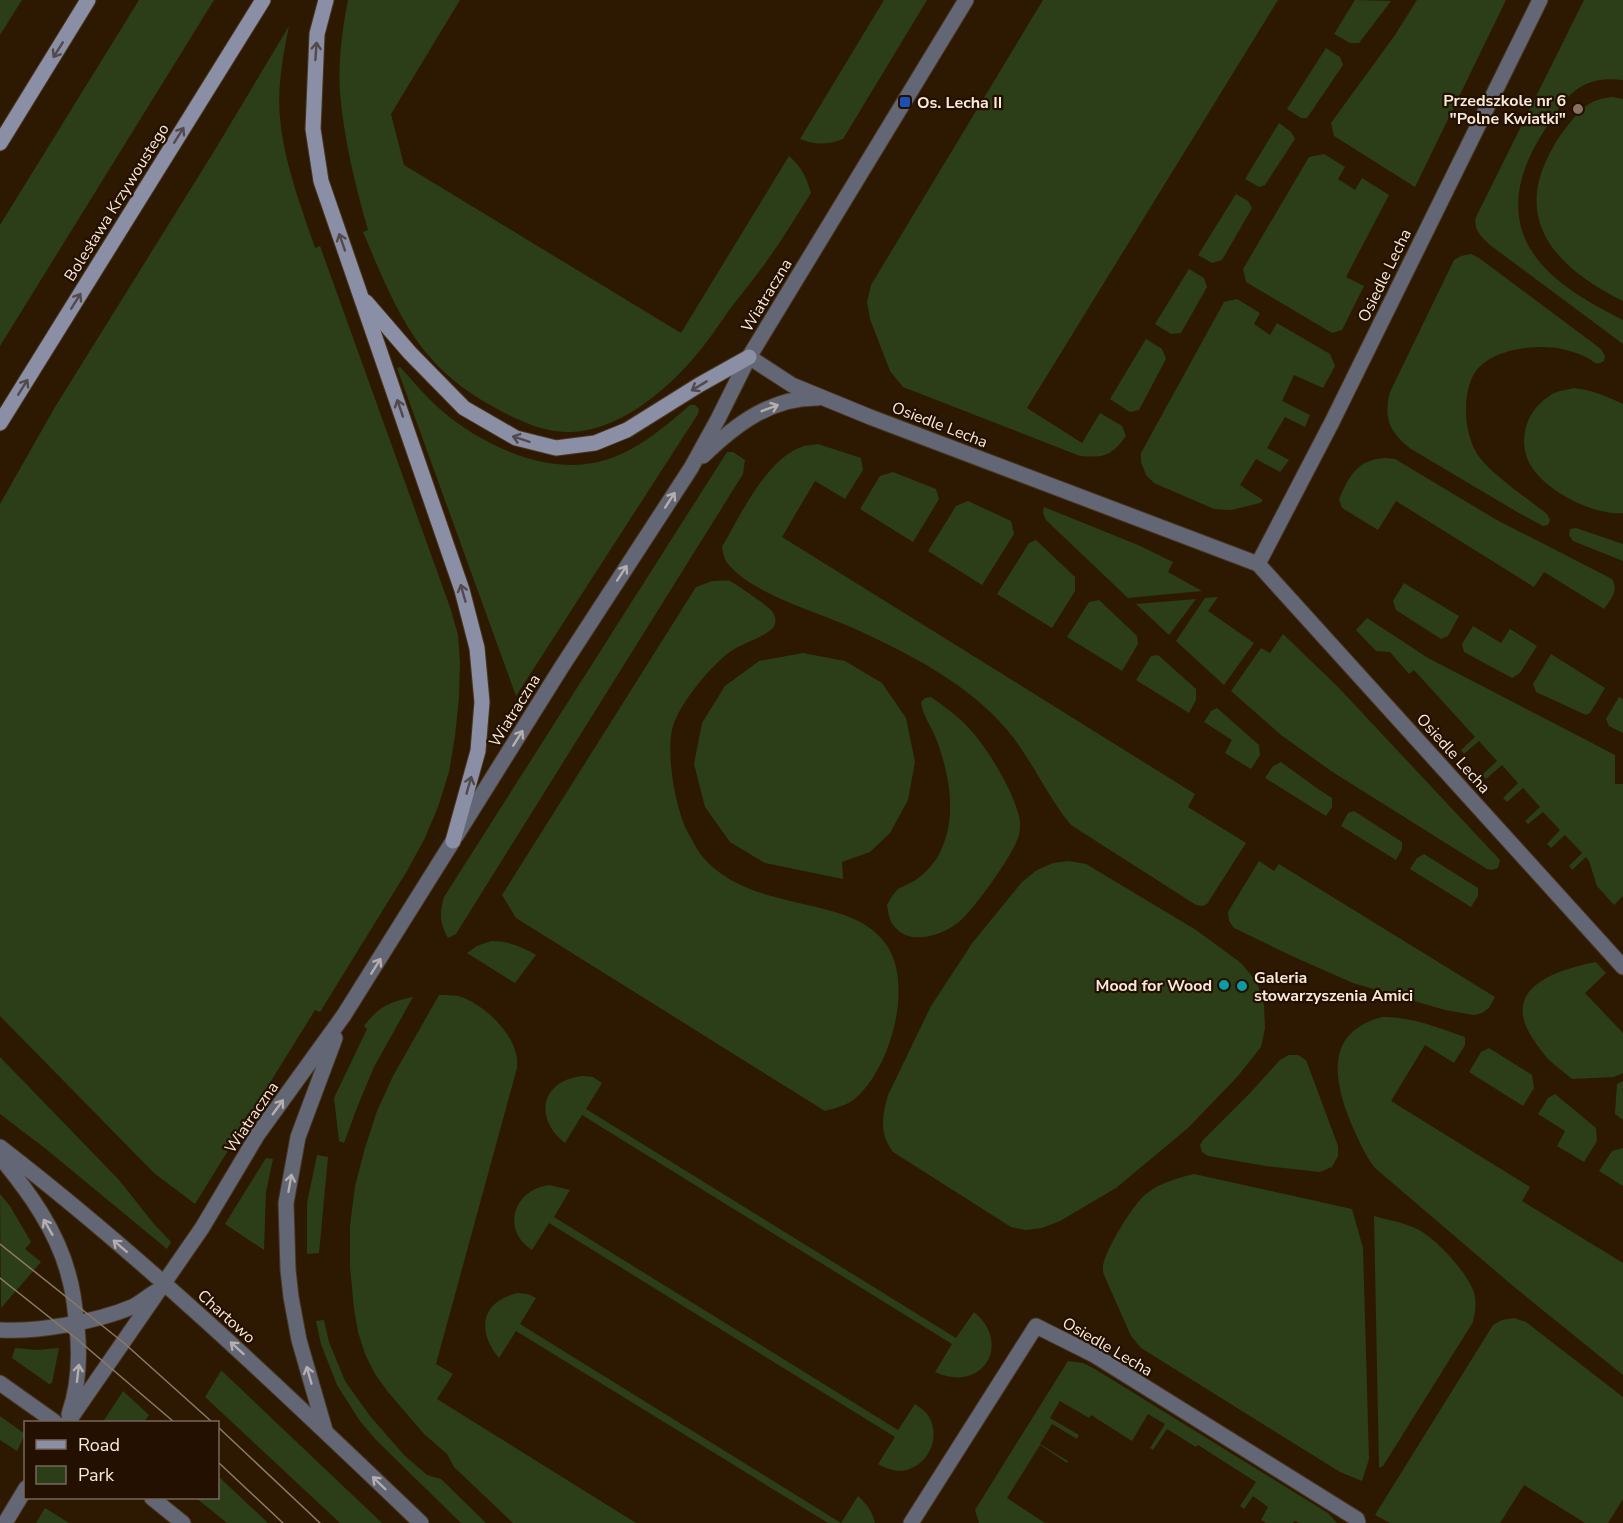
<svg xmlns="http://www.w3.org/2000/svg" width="1623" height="1523" font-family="'Nunito Sans',sans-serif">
<rect width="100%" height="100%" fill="#2d1901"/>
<g fill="#2b3e17">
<polygon points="0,0 22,0 0,35"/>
<polygon points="139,0 214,0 0,346 0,225"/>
<path d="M348,0H460L391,114L404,165L681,333L789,156C802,168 806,176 811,193C797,215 784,237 769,258C757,275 743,292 730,309C718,326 706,344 692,360C662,394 617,431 570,432C545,433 522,422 501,411C474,397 448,379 429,356C400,323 380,272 363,232L368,230C355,185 344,139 340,93C338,62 342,30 348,0Z"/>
<path d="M884,0H927L843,139C827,145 815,145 800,139Z"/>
<path d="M1043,0H1278L1027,408L1082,443L1100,413L1122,426L1126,436C1111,456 1105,458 1080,456L903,387L890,371L870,319L867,302L871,285Z"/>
<polygon points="1355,0 1391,1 1359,43 1350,43 1334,34"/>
<polygon points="1417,0 1506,0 1415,187 1334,136 1331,123 1395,35"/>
<path d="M1584,0H1623V80C1608,78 1592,79 1579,88C1567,95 1559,108 1552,119C1526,156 1506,199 1527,243C1546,280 1588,302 1623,320V344L1490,245C1481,236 1473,230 1476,217Z"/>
<path d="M289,26C283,56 277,87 280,118C284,163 301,206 315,248L320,246L451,610L458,635L460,663L459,698L455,736L449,772L438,807L424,840L407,871L320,1012L315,1010L195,1204L154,1173L0,1016V504L55,407L213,153Z"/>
<polygon points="1326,48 1340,57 1343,65 1307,118 1301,118 1287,109"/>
<path d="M1612,97L1623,99V301C1564,272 1513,227 1548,157C1552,149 1556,141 1562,133C1578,113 1584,100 1612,97Z"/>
<polygon points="1279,123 1291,132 1295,139 1265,185 1259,187 1245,179"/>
<polygon points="1324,154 1345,167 1338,179 1355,190 1362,178 1389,195 1346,277 1364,286 1342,330 1332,333 1246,282 1243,269 1309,157"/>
<polygon points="1236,194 1248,201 1252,208 1222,260 1212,263 1198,255"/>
<path d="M1471,254L1479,258L1601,349L1605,356L1604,361C1600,363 1600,364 1595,363C1593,362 1590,359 1588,358C1580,354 1571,351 1562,349C1537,344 1493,348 1476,371C1468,382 1466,397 1466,410C1466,426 1470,445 1480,458C1494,476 1528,499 1547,514L1550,520L1548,525L1543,526L1519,513L1411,449C1390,433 1383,419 1390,392L1454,260L1461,256Z"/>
<polygon points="1189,269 1204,278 1207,287 1181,333 1171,334 1155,324"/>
<polygon points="1237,299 1260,313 1254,324 1270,335 1277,323 1330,354 1335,366 1323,388 1294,375 1282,401 1310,415 1305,427 1285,417 1267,448 1289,460 1280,472 1256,459 1240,485 1263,500 1260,503 1231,510 1214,509 1154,483 1146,475 1141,462 1141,453 1224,302"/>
<polygon points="1146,339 1162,349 1166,359 1139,410 1130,412 1110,399"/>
<path d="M400,367C413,381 426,397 441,410C479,443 541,473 593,463C631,456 661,430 690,405H695L699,409L698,414L516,696L397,368Z"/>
<path d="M1574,388C1592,390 1606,396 1623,404V513C1594,516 1546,491 1531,466C1517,443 1525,412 1548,397C1555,391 1565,390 1574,388Z"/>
<path d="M818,444L861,458L863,470L845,499L815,481L782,537L1195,794L1188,807L1246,843L1207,904L1202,906L1196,905L1071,825C1047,796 1032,760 1008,731C969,684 908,653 853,628C816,611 754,595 728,564C724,559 723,553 722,547C740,516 767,457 804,446C808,445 814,445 818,444Z"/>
<path d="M727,452H733L745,460L743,474L456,934L448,938C440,924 439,913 444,897Z"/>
<path d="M1385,458L1395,459L1495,519L1612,579C1619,591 1611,599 1604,609L1544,572L1534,587L1396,501L1378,530L1342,508L1339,499C1350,475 1357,460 1385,458Z"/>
<polygon points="893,472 936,489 939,499 913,542 860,509 880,476"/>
<polygon points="968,501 1011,521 1014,534 982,585 928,551 956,506"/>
<polygon points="1044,507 1138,545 1173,562 1168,572 1202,591 1128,598 1046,520 1043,513"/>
<polygon points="1576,528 1623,544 1623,561 1573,541 1569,535 1570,529"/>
<polygon points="1036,540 1075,577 1075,591 1052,628 997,594 1029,543"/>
<path d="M712,581C717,581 725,580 730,581C734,583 768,606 771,610C775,614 777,621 774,626C770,635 741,644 731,651C711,665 677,706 672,730C666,756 676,814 690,836C694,843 697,850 702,856C730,891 780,898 820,908C841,913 866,921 881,938C917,976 892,1064 858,1096C849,1105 836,1108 825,1111L516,918L502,895L696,587Z"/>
<polygon points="1404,583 1459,616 1448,636 1441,639 1396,610 1393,601"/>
<polygon points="1218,597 1208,611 1254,643 1224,685 1176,641 1205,598"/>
<polygon points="1196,599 1169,635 1136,604"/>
<polygon points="1099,600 1137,636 1138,644 1122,671 1067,637 1089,602"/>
<polygon points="1367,618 1428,658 1615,755 1615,784 1623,784 1623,896 1614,905 1597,886 1589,861 1586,857 1572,870 1569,866 1582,853 1565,835 1551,848 1547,844 1560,830 1543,812 1528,824 1525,821 1540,807 1523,788 1507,802 1503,798 1518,783 1502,765 1486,779 1482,775 1497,761 1479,741 1464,754 1461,750 1475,737 1414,670 1409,674 1390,652 1376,651 1356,630"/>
<polygon points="1473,626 1501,643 1510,629 1537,646 1520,673 1512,678 1464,652 1462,644"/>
<polygon points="1283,634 1338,687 1500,860 1498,868 1492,870 1487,869 1331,771 1281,735 1231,691 1261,648 1270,653"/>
<polygon points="803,653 845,661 882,683 906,718 915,762 908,800 890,833 870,852 842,862 843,879 765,863 730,842 705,807 694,764 702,723 725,686 759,661"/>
<polygon points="1551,654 1605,688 1590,713 1586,715 1536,692 1533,684"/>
<polygon points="1158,655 1196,689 1196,700 1189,713 1136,680 1151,656"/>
<path d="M931,697C942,705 954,713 963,722C985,743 1015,792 1020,821C1020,825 1020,831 1019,835C1014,854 975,908 960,921C943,935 910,947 894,926C889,921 888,911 887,905C890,899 893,894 898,889C903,886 909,884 914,881C923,875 931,867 937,858C959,820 950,774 935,736C930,725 922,713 921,702L925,698Z"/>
<polygon points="1619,697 1623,699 1623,733 1609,726 1606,719"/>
<polygon points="1217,708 1259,745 1260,755 1251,769 1225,753 1232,740 1204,722 1211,711"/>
<polygon points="1281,762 1318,789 1332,798 1332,807 1326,816 1265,778 1273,766"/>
<polygon points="1354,811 1402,842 1402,849 1396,860 1341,826 1348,813"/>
<polygon points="1424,854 1478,888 1478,896 1471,907 1410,869 1417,858"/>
<path d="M1069,861L1086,864L1196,930L1241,963L1257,982L1264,1006L1265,1028L1261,1047L1238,1076L1188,1128L1116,1188L1060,1221L1042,1228L1026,1230L1011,1227L893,1152C879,1133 882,1117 888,1095L931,1006L973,942L1022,882L1037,870L1053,863Z"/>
<polygon points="1259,861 1274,871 1279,864 1495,997 1489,1008 1482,1013 1474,1015 1445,1010 1353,983 1294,957 1234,928 1229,921 1228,912"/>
<path d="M491,941C508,941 521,946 536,955L515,983L467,953L477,946Z"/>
<path d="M1596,962L1606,973L1585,993L1623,1033V1073L1614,1077L1572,1079C1564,1072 1554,1065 1547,1058C1542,1052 1537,1045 1533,1039C1499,988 1556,970 1596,962Z"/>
<path d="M439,995C445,995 452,995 458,996C481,1002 511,1030 516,1054C518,1059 517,1064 517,1068L436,1364L453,1374L437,1399L636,1523H513L454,1467L447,1454L424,1434L388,1392L375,1374L365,1354L358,1332L354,1309L350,1267V1226L355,1186L365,1148L377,1111L393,1076Z"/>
<path d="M413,997L374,1067L358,1105L344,1143L339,1141L334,1098L367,1029L364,1026C379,1006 390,1002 413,997Z"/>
<path d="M1382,1017C1410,1016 1439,1028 1465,1037V1045L1454,1063L1425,1045L1391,1101L1530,1187L1522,1201L1623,1263V1375L1513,1286L1375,1168C1364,1154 1358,1139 1351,1123C1333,1079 1325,1032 1382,1017Z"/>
<polygon points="1489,1048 1532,1075 1534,1088 1523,1106 1469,1072 1481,1052"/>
<polygon points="1289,1055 1298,1055 1306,1060 1338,1146 1338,1156 1332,1167 1320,1172 1266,1166 1208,1156 1202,1152 1200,1145 1203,1140 1251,1092 1280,1060"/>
<polygon points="0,1057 119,1180 154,1224 171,1242 167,1249 46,1149 0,1114"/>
<path d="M583,1076L593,1077L602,1083L586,1109L956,1338L974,1312C1013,1344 982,1394 935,1372L952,1344L582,1115L565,1143C533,1118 541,1080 583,1076Z"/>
<polygon points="1623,1081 1623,1120 1615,1114 1617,1084"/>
<polygon points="1555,1094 1596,1128 1597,1141 1584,1162 1557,1146 1565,1131 1538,1114 1548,1098"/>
<polygon points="1623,1148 1623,1186 1599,1171 1612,1151"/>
<polygon points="317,1155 328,1157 319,1253 307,1254 307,1203"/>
<polygon points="266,1158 273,1159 266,1192 264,1250 225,1224"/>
<path d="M1194,1174L1352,1209L1363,1248L1369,1459L1362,1481L1340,1472L1141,1348L1131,1336L1104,1275C1103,1273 1103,1268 1103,1266C1105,1250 1134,1203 1146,1194C1159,1183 1178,1178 1194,1174Z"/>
<path d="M549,1185L570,1190L554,1217L898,1430L915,1404C920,1408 926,1411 929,1417C942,1439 926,1469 901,1471C893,1471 885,1468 878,1464L895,1437L549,1223L532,1250C501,1230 513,1190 549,1185Z"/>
<polygon points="0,1194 10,1206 31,1242 25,1249 41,1262 1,1308"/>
<path d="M1374,1216C1387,1220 1402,1222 1415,1228C1434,1236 1469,1274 1474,1293C1477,1303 1475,1312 1473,1322L1383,1466L1379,1468Z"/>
<path d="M518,1293L528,1294L536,1298L520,1324L841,1523L858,1496C867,1504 872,1511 875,1523H828L516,1331L499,1358C476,1331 481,1301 518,1293Z"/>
<polygon points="1514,1318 1526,1322 1623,1397 1623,1499 1608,1523 1585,1523 1524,1485 1500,1523 1390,1523 1375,1515 1493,1325 1502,1320"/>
<polygon points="324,1320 329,1342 345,1381 370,1416 404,1455 427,1475 441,1479 486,1523 461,1523 376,1440 360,1421 337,1385 321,1344 316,1321"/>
<polygon points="15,1348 37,1350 59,1348 52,1383 49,1384 12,1358"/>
<polygon points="1068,1361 1083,1363 1095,1369 1328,1513 1337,1523 1299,1523 1295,1521 1293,1523 1266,1523 1261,1520 1268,1507 1253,1496 1244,1509 1240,1506 1256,1482 1198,1445 1196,1447 1167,1429 1153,1450 1150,1448 1165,1424 1148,1414 1132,1441 1091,1415 1089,1418 1060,1401 1050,1418 1079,1435 1077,1439 1052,1424 1040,1444 1068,1461 1067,1463 1040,1445 1007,1498 1045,1523 979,1523 975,1510"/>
<polygon points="221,1371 222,1371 382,1523 340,1523 205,1397"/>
<polygon points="123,1391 149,1415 144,1422 103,1422"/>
<polygon points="0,1416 25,1434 17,1451 0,1440"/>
<polygon points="218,1476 268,1523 227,1523 196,1498 218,1498"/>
<polygon points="45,1508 69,1523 36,1523"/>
</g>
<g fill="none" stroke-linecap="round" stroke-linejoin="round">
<defs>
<g id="minor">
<polyline points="749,357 792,385 870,417 1258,564 1623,967"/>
<path d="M703,456C735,425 771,397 818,398"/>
<polyline points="1258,564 1332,422 1540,0"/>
<polyline points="456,836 561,668 691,468 718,419 749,357 966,0"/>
<polyline points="911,1523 1036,1326 1094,1355 1357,1519 1358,1523"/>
</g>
<g id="tertiary">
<path d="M0,1147C149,1262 285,1393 421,1523"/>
<path d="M0,1157C29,1192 58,1232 69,1277C74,1293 75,1310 77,1327C80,1356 79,1386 69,1414"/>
<path d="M0,1330C38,1332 96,1322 132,1307C140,1303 147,1297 155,1292"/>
<polyline points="0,1383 55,1422"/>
<polyline points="68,1422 202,1228 258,1134 344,1015 453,841"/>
<polyline points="325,1430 299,1340 291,1297 288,1270 286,1203 298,1137 335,1038"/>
<polyline points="152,1498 183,1523"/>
<polyline points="5,1523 26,1488"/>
</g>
<g id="secondary">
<polyline points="326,0 317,34 313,129 321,181 462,590 477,648 482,702 478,751 453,841"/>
<polyline points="0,143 88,0"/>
<polyline points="366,302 410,353 464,408 516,438 556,448 595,443 627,430 699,385 749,357"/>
<polyline points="0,423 263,0"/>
</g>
</defs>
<use href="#minor" stroke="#493620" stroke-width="17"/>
<use href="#tertiary" stroke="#493620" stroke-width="17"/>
<use href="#secondary" stroke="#493620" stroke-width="17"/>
<use href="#minor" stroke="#636674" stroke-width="15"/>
<use href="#tertiary" stroke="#636674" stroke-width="15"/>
<use href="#secondary" stroke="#8b8fa6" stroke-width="15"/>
<g stroke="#8b7a66" stroke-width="1.5">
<polyline points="0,1244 124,1343 212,1422"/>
<polyline points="0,1278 78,1340 174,1422"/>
<polyline points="218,1427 320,1523"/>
<polyline points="218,1462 283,1523"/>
</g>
</g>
<defs><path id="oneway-shaft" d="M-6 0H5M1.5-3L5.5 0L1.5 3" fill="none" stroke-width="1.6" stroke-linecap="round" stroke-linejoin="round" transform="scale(1.5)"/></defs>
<g stroke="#52494b">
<use href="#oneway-shaft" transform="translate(58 50) rotate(122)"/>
<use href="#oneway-shaft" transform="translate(316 51) rotate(-86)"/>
<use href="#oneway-shaft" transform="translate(179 135) rotate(-58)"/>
<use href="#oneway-shaft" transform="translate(342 242) rotate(-109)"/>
<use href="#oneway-shaft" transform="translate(76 301) rotate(-58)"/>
<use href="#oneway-shaft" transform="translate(699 386) rotate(149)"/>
<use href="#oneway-shaft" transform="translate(23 387) rotate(-58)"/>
<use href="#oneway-shaft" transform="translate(400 408) rotate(-109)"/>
<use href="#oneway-shaft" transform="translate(521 439) rotate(-162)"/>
<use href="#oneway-shaft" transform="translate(463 593) rotate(-106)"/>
<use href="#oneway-shaft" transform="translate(469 785) rotate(-74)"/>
</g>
<g stroke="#b5afad">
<use href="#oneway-shaft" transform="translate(770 408) rotate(-21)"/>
<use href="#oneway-shaft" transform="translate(670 500) rotate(-57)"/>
<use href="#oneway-shaft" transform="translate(622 573) rotate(-57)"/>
<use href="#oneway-shaft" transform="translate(518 738) rotate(-58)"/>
<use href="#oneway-shaft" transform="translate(376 966) rotate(-58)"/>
<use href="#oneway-shaft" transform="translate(278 1107) rotate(-54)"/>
<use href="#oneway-shaft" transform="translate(290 1183) rotate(-80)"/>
<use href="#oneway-shaft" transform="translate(48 1227) rotate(-120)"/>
<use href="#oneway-shaft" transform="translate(120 1246) rotate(-139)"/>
<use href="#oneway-shaft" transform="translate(237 1348) rotate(-138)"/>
<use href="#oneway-shaft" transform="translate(78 1373) rotate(-83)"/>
<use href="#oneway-shaft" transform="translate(309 1375) rotate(-106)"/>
<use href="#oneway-shaft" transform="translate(379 1483) rotate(-136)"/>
</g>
<rect fill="#1a4fb4" stroke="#231000" stroke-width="2" x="899" y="96" width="12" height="12" rx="3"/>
<circle fill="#8d6e63" stroke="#231000" stroke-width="2" cx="1578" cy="109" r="6"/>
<g fill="#0f9aa8" stroke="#231000" stroke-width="2">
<circle cx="1224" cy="985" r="6"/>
<circle cx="1242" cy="986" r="6"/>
</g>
<g text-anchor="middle" stroke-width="4.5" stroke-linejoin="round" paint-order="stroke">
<g font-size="16" font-weight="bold" fill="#f8eadb" stroke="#231000" text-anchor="end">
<text x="1566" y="106">Przedszkole nr 6<tspan x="1566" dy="18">"Polne Kwiatki"</tspan></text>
<text x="917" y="108" text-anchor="start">Os. Lecha II</text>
<text x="1254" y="983" text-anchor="start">Galeria<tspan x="1254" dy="18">stowarzyszenia Amici</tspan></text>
<text x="1212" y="991">Mood for Wood</text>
</g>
<g font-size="16" fill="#f8eadb" stroke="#231000">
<text transform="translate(116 202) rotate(-58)" y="6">Bolesława Krzywoustego</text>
<text transform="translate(1384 275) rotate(-64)" y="6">Osiedle Lecha</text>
<text transform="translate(766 295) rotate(-59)" y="6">Wiatraczna</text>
<text transform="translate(940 424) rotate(21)" y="6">Osiedle Lecha</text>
<text transform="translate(514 710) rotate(-58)" y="6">Wiatraczna</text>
<text transform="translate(1454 753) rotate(48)" y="6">Osiedle Lecha</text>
<text transform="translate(251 1117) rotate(-56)" y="6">Wiatraczna</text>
<text transform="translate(227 1316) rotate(42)" y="6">Chartowo</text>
<text transform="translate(1108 1346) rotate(30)" y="6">Osiedle Lecha</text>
</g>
</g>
<rect x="24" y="1421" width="195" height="78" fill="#231000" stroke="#786758" stroke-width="1.5"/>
<rect x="36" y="1440" width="30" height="9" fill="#8b8fa6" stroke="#786758" stroke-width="1.5"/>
<text x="78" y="1451" font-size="18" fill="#f8eadb">Road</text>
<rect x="36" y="1466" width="30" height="18" fill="#2b3e17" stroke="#786758" stroke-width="1.5"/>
<text x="78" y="1481" font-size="18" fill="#f8eadb">Park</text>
</svg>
